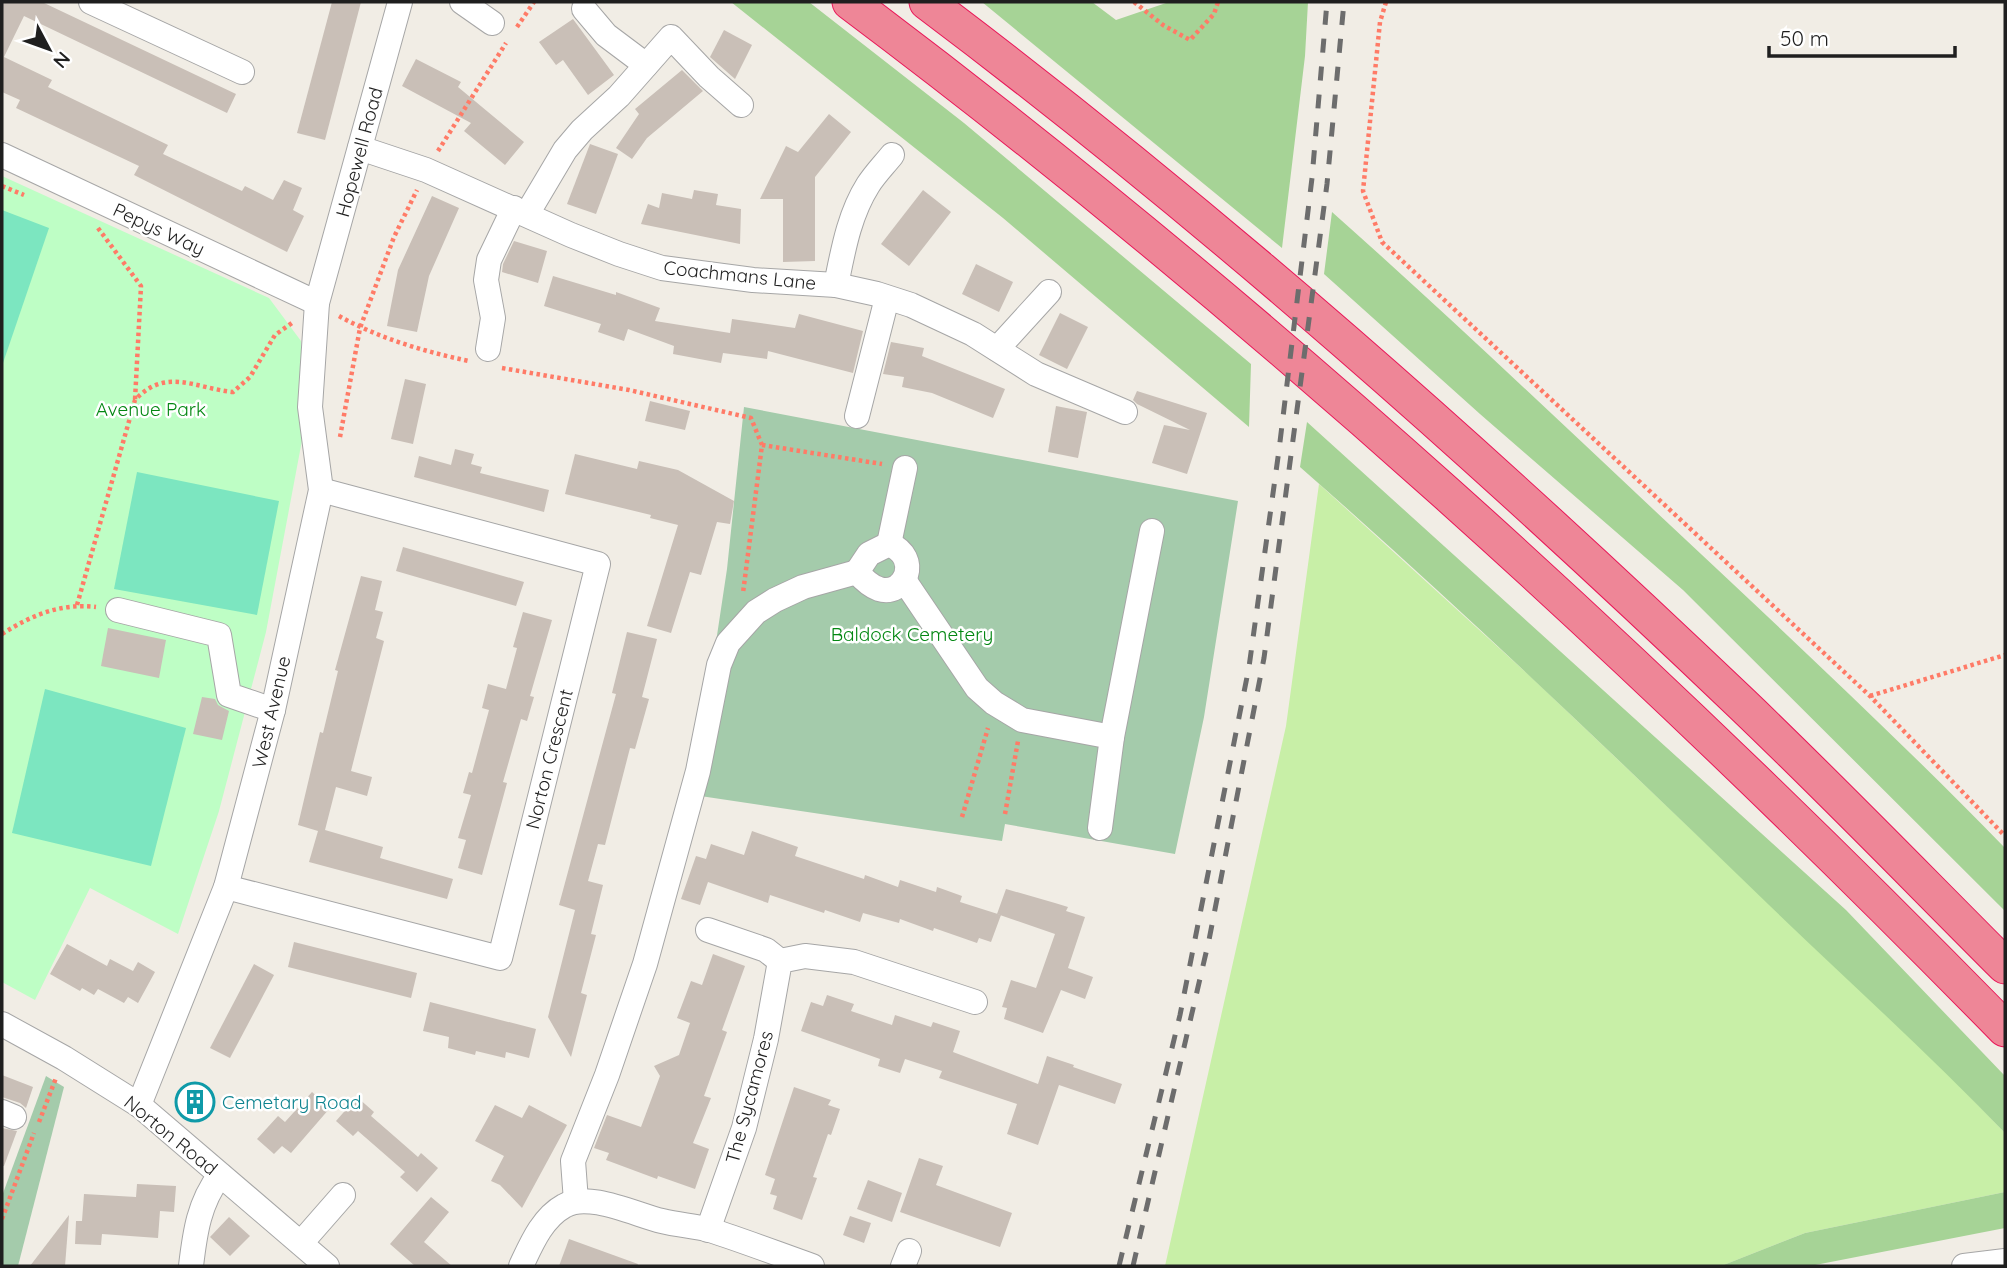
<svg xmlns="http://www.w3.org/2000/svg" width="2007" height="1268" font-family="Quicksand,sans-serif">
<rect width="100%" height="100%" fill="#f1ede5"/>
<polygon fill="#c8efa7" points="1319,484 1531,677 1945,1071 2005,1133 2005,1192 1805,1233 1721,1266 1165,1266 1286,726"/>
<g fill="#a6d396">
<polygon points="731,2 809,2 964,123 1251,364 1249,427 1003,218"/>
<polygon points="982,2 1092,2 1116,20 1169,2 1308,2 1305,56 1282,248"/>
<path d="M1332,212C1447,314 1558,420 1670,525C1783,631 1897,737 2005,848V911L1683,590L1480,414L1324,274Z"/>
<path d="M1307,422L1846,910L2005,1076V1133C1929,1054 1848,981 1769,905C1615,756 1461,608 1300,467Z"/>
<polygon points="2005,1192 2005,1228 1810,1266 1721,1266 1805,1233"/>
</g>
<g fill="#a4cbab">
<polygon points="744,407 1238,501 1204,717 1175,854 1005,824 1002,841 687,794 713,662 727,569"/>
<polygon points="46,1076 64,1087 18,1266 2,1266 2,1196"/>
</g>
<polygon fill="#befec5" points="2,176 269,298 301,341 303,435 266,632 219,811 178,934 90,888 35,1000 2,982"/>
<g fill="#7ce6c0">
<polygon points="2,210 49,228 2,366"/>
<polygon points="137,472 279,501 257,615 114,589"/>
<polygon points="45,689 186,728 151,866 12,833"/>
</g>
<g fill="#c9bfb7">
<polygon points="2,2 42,2 236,94 227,113 24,16 4,57 52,80 48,87 168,145 163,154 242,191 245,186 273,200 284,180 302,188 293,210 304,216 287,252 134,175 139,166 16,108 20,100 2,92"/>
<polygon points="332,2 361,2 325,140 297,133"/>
<polygon points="573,19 614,75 588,95 563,60 556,65 539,42"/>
<polygon points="724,30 752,45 735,79 710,57"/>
<polygon points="416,59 461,82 458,87 524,142 505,165 464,131 471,123 402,86"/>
<polygon points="682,70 703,91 647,138 632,159 616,148 639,114 635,109"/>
<polygon points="829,114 851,132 815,177 815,261 783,262 783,199 760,199 786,146 798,152"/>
<polygon points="590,144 618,154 596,214 567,204"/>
<polygon points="694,190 718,194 716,205 741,209 740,244 641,224 648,204 659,208 662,193 692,199"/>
<polygon points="923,190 951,212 909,266 881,244"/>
<polygon points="432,196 459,208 429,276 417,332 387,326 398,270"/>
<polygon points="514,241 547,251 538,283 502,272 503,264"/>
<polygon points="976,264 1013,282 999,312 962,294"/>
<polygon points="553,276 616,295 616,292 660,308 655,321 730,333 732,319 795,328 799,314 863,331 853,373 768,351 767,359 723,353 721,363 673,354 674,346 628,329 624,341 598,332 601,324 544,306"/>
<polygon points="1060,313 1088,327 1067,369 1039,355"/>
<polygon points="891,342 924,348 922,356 1005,389 993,418 932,393 902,387 904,377 883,374"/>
<polygon points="405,379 426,384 413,444 391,439"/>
<polygon points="1137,391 1207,413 1187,474 1152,463 1164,425 1190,430 1137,404 1133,400"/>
<polygon points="650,401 690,411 685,430 645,421"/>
<polygon points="1056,406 1087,412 1078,458 1048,452"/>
<polygon points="455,449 474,454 471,464 482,467 480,473 549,490 544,512 414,477 419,456 451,465"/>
<polygon points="575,454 637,469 639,461 678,470 734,501 730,524 717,522 701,575 690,572 671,633 647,626 678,525 650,518 651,515 565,494"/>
<polygon points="403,547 524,582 516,606 396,571"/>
<polygon points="361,576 382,581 375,610 383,612 376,638 384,641 351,771 372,777 367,796 336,787 325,830 383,847 380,858 453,879 447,899 309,862 318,831 298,825 320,732 323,733 338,671 335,670"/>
<polygon points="523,612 552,620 530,696 534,697 527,721 521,719 503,782 507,783 482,875 458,868 466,840 458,838 471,795 463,793 469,772 472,773 489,710 482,708 488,684 506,689 517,648 513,647"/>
<polygon points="108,628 166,640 159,678 101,666"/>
<polygon points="627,632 657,639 642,697 649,699 635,749 630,748 605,845 598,844 588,881 603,885 591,934 596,935 581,993 587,995 571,1057 548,1017 575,910 559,905 616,694 612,693"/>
<polygon points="202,697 215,699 218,705 229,711 222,740 193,734"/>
<polygon points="752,831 798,847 795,856 864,879 865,875 898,887 900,880 936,892 937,887 962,896 960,902 1001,915 991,942 979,938 977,943 934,928 933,931 900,919 899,923 863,913 860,922 825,910 824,913 770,895 768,903 708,882 700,905 681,899 696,856 706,859 711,844 744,855"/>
<polygon points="1006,889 1055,903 1068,907 1066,911 1085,917 1068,968 1093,977 1085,999 1061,990 1043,1033 1004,1019 1007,1008 1002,1007 1011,980 1036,988 1055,934 997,914"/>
<polygon points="294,942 417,973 411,998 288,967"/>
<polygon points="67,944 107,966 110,959 133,971 138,962 155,972 138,1003 128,997 124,1003 98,989 94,995 82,988 80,991 50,974"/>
<polygon points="713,954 745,966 722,1030 727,1032 704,1096 711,1098 693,1143 709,1149 695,1189 658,1176 657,1179 606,1160 609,1153 594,1148 607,1115 641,1127 660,1076 654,1066 679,1055 690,1023 677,1018 691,981 702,985"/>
<polygon points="254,964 274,975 230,1058 210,1048"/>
<polygon points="827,995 854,1004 851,1011 892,1025 895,1015 931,1027 933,1022 960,1031 953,1052 1038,1084 1047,1056 1074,1065 1073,1067 1122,1084 1115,1104 1059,1085 1038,1145 1007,1134 1017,1104 939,1078 942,1071 905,1059 900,1073 878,1066 880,1059 801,1031 811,1002 823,1006"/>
<polygon points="430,1002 536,1029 529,1058 506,1052 505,1058 476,1051 475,1055 448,1048 449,1037 423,1031"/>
<polygon points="2,1075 33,1087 26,1108 20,1103 2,1097"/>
<polygon points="196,1084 213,1098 194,1119 178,1105"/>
<polygon points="794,1087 831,1100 828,1105 840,1109 831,1135 828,1134 813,1177 817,1178 802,1220 773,1209 777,1196 770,1194 775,1179 765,1175"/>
<polygon points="312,1092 330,1108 291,1153 282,1146 274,1154 257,1139 278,1116 285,1122"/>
<polygon points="357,1097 374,1112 371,1116 394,1136 418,1157 421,1153 438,1168 417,1192 400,1177 405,1172 381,1151 358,1131 353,1136 336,1121"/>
<polygon points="495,1105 522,1118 529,1105 567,1125 522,1208 500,1185 491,1181 504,1156 475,1141"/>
<polygon points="2,1128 17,1131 4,1166 2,1166"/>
<polygon points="919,1158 943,1166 936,1185 1012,1213 1000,1247 900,1212"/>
<polygon points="868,1180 902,1193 892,1222 857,1209"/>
<polygon points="137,1184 176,1186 174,1212 160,1211 158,1238 102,1234 101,1245 75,1244 76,1221 82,1221 84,1194 136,1197"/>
<polygon points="431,1197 449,1212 424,1242 452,1266 415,1266 390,1244"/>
<polygon points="69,1215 65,1266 30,1266"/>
<polygon points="850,1216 871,1223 864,1243 843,1235"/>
<polygon points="229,1217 250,1236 230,1256 210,1237"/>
<polygon points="569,1239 638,1264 637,1266 559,1266"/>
</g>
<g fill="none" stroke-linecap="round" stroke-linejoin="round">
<defs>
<g id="minor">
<polyline points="91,2 242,72"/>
<polyline points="462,2 492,23"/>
<polyline points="584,9 606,35 646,65"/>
<polyline points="360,148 426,170 571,235 619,254 662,268 753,280 836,285 877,294 911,305 973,334 1036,374 1125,412"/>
<polyline points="2,155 317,303"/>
<polyline points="527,214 565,150 582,130 619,96 671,37 709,77 741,105"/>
<path d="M836,285C843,251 849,215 868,185C875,174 884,165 892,155"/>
<polyline points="488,349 493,318 486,280 489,260 514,208"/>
<polyline points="997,349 1049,292"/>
<polyline points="857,416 887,298"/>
<path d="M889,544C922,558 905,597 879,589C870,586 863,579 857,572L869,554Z"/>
<polyline points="889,544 905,468"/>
<polyline points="904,580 977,688 994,703 1022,720 1112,737 1100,828"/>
<polyline points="118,610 219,635 229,695 273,710"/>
<polyline points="1112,737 1152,531"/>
<polyline points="226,887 500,958 598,564 321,490"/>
<polyline points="708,930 766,950 780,961"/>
<polyline points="2,1024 64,1058 139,1105 327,1266"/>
<polyline points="139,1105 226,887 273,710 321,490 310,407 317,303 400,2"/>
<polyline points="2,1112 14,1117"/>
<polyline points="576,1201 573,1161 607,1075 645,964 698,771 719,665 728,643 756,612 775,600 803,587 857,572"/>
<polyline points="708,1230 744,1128 766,1039 780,961 805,956 854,962 975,1002"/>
<polyline points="301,1243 343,1195"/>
<path d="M191,1266C195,1232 199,1203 220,1175"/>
<path d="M521,1266C531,1245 542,1218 564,1206C588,1191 636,1215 662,1221C678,1225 695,1226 710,1230C744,1241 778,1254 812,1266"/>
<polyline points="903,1266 909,1251"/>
<polyline points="1964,1266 2005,1261"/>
</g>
<g id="highway">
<path d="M850,2C1263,312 1644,661 2005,1029"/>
<path d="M927,2C1213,217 1483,457 1742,704C1832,790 1918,879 2005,966"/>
</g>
</defs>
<use href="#minor" stroke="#a6a6a6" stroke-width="26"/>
<use href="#highway" stroke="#e91759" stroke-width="37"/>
<g stroke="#ff7b67" stroke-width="4.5" stroke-dasharray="3.5 3.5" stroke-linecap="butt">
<polyline points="1134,2 1163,25 1190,40 1214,14 1218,2"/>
<polyline points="1386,2 1380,22 1363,191 1382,242 1870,696 2005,836"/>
<polyline points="517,27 534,2"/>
<polyline points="438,151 506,43"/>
<polyline points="2,186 24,195"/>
<polyline points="98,228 141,286 135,400"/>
<path d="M339,316C378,338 426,352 469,361"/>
<polyline points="502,368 629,390 751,418 762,445 743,593"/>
<polyline points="340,437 360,328 394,237 417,190"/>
<polyline points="762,445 882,464"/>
<path d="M77,605L135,400C166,367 194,388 233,392L250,377L275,335L292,323"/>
<path d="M2,634C32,615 60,603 96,607"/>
<polyline points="1870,696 2005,655"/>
<polyline points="1005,814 1018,741"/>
<polyline points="962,817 988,728"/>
<polyline points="39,1122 56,1078"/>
<polyline points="2,1219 34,1133"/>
</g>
<use href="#minor" stroke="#fff" stroke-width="24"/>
<use href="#highway" stroke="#ee8697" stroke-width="35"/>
<g stroke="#6d6d6d" stroke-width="5" stroke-dasharray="14 14" stroke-linecap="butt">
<polyline points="1119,1266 1180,1015 1249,667 1279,450 1312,178 1327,2"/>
<polyline points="1133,1266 1209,940 1264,658 1327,184 1344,2"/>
</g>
</g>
<defs>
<symbol id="building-ring" viewBox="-11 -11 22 22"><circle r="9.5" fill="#fff" stroke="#0f9aa8" stroke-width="1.5"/><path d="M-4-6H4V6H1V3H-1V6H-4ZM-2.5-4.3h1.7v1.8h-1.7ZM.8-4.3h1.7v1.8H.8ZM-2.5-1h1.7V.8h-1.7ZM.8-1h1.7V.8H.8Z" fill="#0f9aa8"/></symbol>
</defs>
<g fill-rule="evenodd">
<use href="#building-ring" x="173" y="1080" width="44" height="44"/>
</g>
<g text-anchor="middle" stroke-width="5" stroke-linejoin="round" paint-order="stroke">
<g font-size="19" fill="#1f1f1f" stroke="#fff">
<text transform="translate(359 152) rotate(-75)" y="7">Hopewell Road</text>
<text transform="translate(159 229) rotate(25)" y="7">Pepys Way</text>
<text transform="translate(740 275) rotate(6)" y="7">Coachmans Lane</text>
<text transform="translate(271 712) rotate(-77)" y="7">West Avenue</text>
<text transform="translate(549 759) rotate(-76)" y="7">Norton Crescent</text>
<text transform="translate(749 1097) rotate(-75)" y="7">The Sycamores</text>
<text transform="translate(171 1135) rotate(39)" y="7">Norton Road</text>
</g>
<g font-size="19" fill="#038712" stroke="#fff">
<text x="151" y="416">Avenue Park</text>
<text x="912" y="641">Baldock Cemetery</text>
</g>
<g font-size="19" fill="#0d838f" stroke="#fff" text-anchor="start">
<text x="222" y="1109">Cemetary Road</text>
</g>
</g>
<rect width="2007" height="1268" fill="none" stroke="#1f1f1f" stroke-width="7"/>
<g transform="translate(49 49) rotate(131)" stroke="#ffffff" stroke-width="5" paint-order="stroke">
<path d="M0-5L12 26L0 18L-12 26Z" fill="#1f1f1f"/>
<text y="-10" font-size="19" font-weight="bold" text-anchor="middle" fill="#1f1f1f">N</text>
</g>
<path d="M1769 46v10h186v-10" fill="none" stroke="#1f1f1f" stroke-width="3.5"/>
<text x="1780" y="46" font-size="21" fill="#1f1f1f" stroke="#ffffff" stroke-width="5" paint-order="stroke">50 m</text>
</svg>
